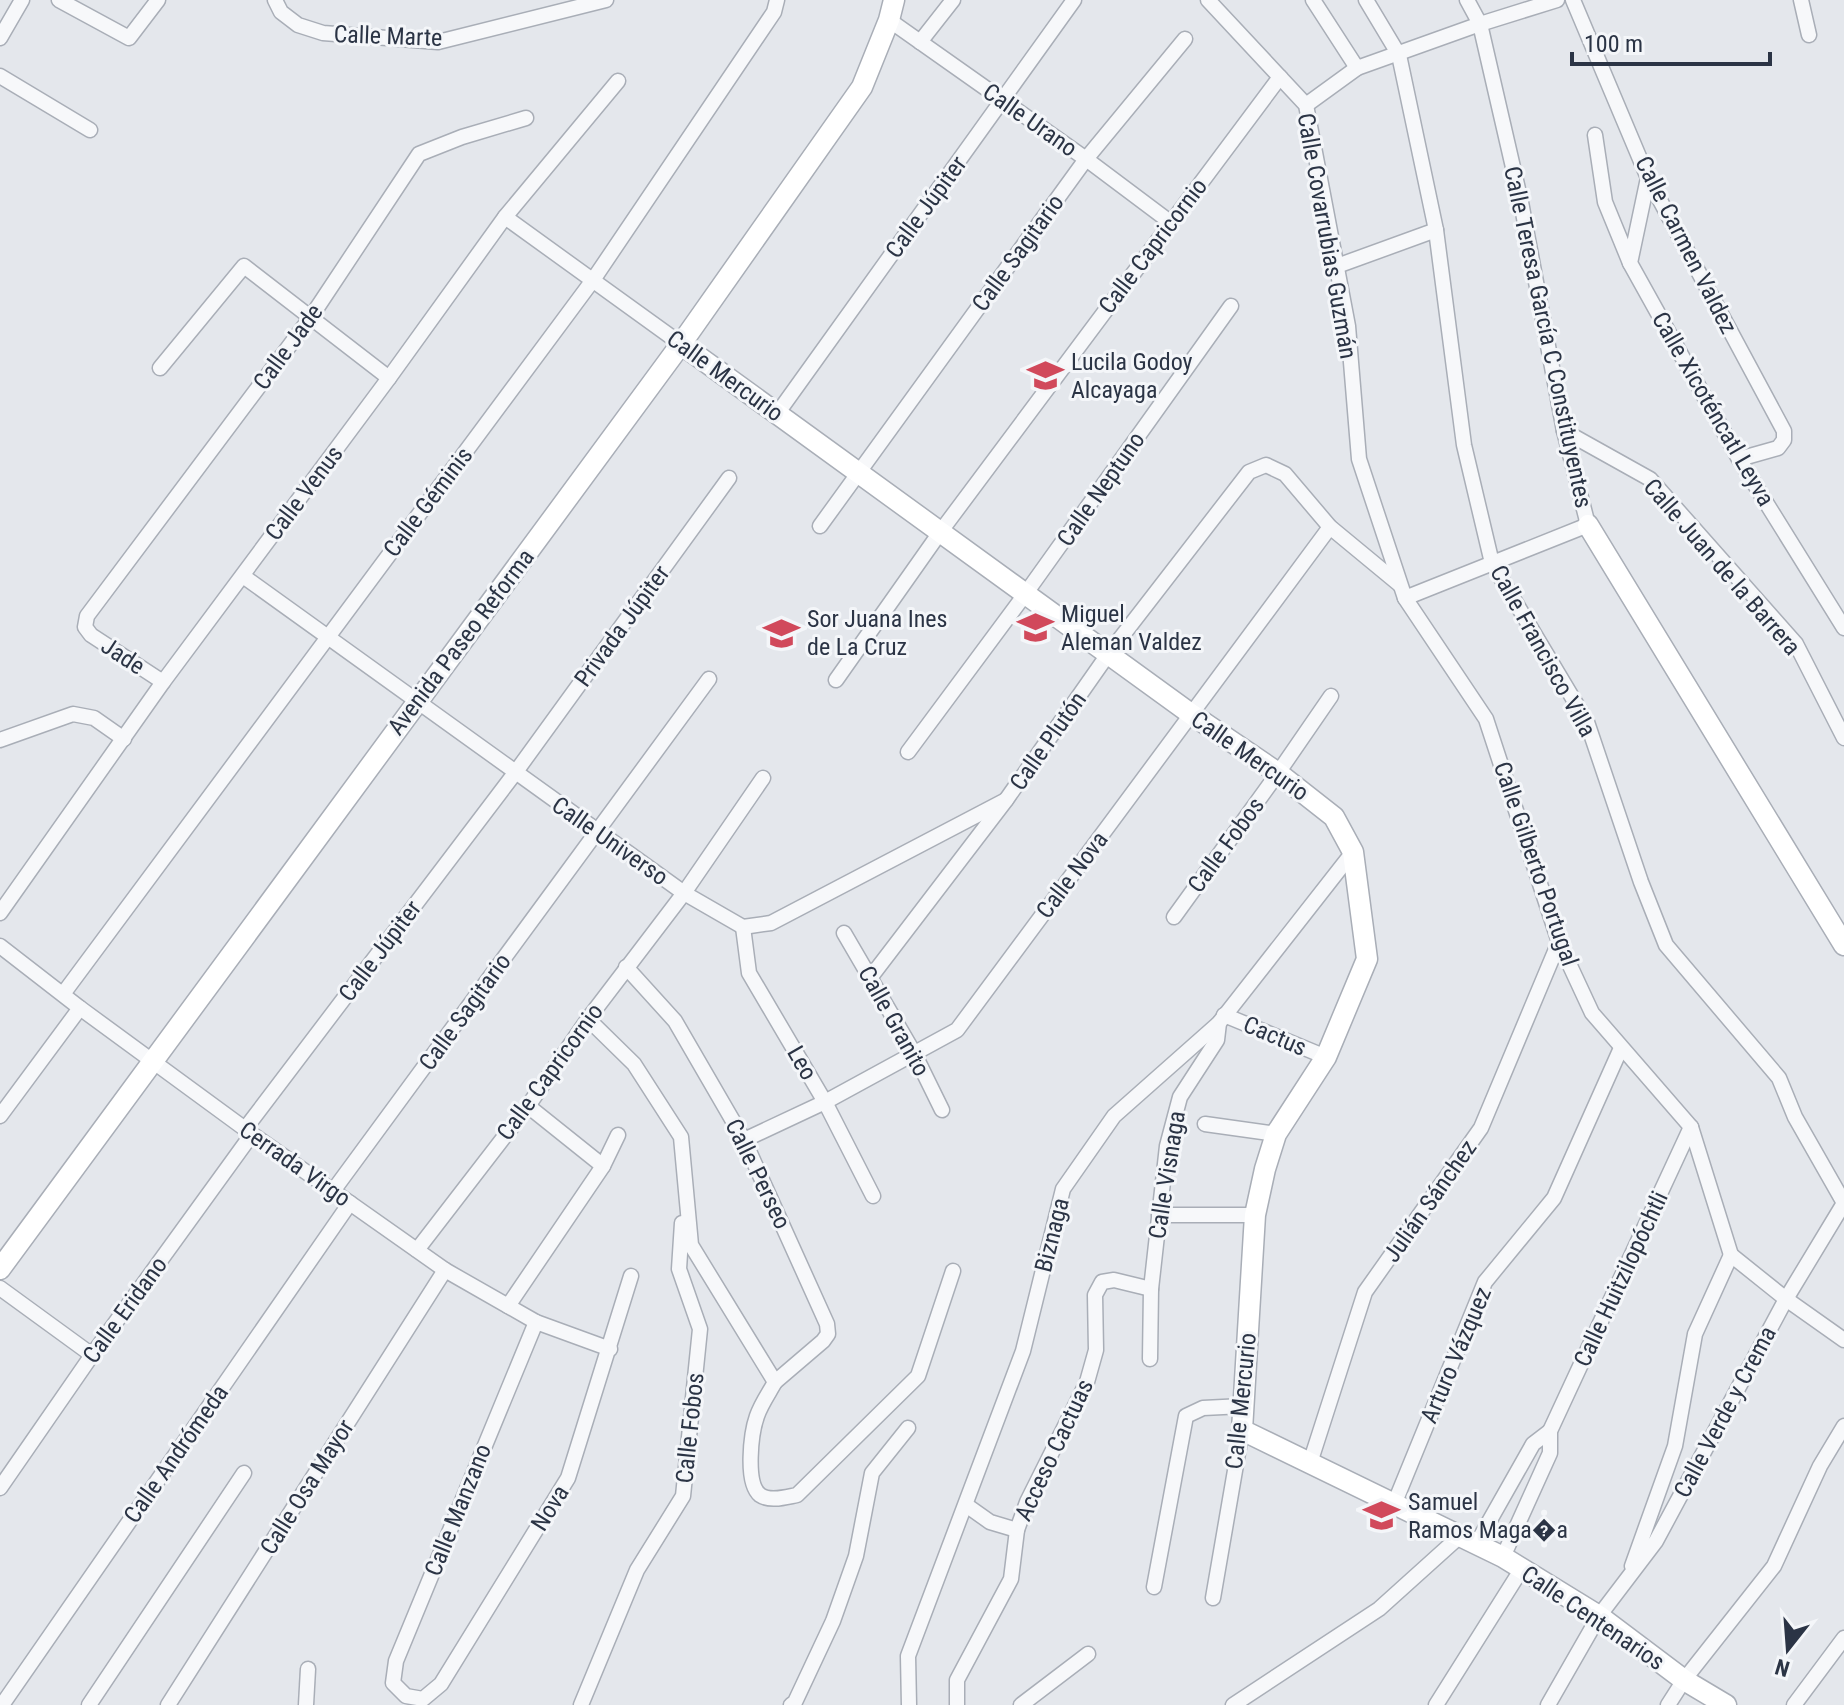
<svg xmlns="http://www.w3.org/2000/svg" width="1844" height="1705" font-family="'Roboto Condensed',sans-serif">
<rect width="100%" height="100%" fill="#e4e7ec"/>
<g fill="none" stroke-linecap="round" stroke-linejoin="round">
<defs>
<g id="street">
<polyline points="59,0 129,38 158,0"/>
<polyline points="275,0 281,12 298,25 323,33 438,42 606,0"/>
<polyline points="1208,0 1306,105 1348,326 1359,459 1405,598 1486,719 1559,942 1592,1013 1691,1127 1731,1255"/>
<polyline points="1313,0 1357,68"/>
<polyline points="1366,0 1399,55 1436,230 1464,445 1492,563 1587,722 1641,882 1666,945 1779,1078 1795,1117 1844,1203"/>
<polyline points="1573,0 1648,178 1784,431 1784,440 1778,448 1739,459"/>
<polyline points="1801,0 1809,35"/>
<polyline points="889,20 1086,159 1170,222"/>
<polyline points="0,38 22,0"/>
<polyline points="920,42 953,0"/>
<polyline points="0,76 90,130"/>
<polyline points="1306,105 1357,68 1480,24 1557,0"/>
<polyline points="1595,135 1605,202 1630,263"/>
<polyline points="1648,178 1630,263 1739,459 1844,628"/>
<polyline points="505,217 681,344"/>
<polyline points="1337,266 1436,230"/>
<polyline points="160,368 244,266 389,378"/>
<polyline points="777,414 1074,0"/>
<polyline points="1564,431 1650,479 1796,644 1844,738"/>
<polyline points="820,526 1086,159 1185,39"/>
<polyline points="243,576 684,893 743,927 771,923 1006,800"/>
<polyline points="1405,598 1588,525 1564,431 1521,202 1480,24 1467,0"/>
<polyline points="836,680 941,531 1280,77"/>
<polyline points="163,682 91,635 85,627 87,616 311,317 419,154 462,137 526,118"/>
<polyline points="0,740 73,714 94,718 124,739"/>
<polyline points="908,752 1026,593 1231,306"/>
<polyline points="0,913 163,682 389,378 505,217 618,81"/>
<polyline points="1174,917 1278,773 1331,696"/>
<polyline points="743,927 749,973 825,1102 873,1196"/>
<polyline points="844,933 914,1053 942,1110"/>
<polyline points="0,946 80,1008 252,1134 445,1270 536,1322 610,1349"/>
<polyline points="626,967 675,1021 744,1140 827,1324 828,1334 823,1341 775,1382"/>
<polyline points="870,978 1006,800 1109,653 1249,472 1266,465 1285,474 1330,527 1399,584"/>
<polyline points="63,994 593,280 774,12 777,0"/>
<polyline points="1224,1015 1326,1057"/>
<path d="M588,1019L634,1064L681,1137L691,1245L775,1382C769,1393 761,1404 757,1416C751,1433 745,1483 760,1495C770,1502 786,1497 797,1495L918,1376L953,1271"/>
<polyline points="528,1106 603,1166"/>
<polyline points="0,1116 80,1008"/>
<polyline points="1205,1124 1276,1134"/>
<polyline points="245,1129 515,773 729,478"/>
<polyline points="744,1140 825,1102 957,1030 1330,527"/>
<polyline points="333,1191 709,679"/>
<polyline points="1159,1215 1255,1215"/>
<polyline points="417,1250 528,1106 588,1019 684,893 763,778"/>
<polyline points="1731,1255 1786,1299 1844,1340"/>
<polyline points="0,1288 92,1355"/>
<polyline points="508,1306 603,1166 618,1135"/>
<polyline points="536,1322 396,1661 393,1683 406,1696 423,1699 441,1684 568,1478 631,1276"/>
<polyline points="1150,1359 1151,1289 1167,1146 1180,1097 1217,1040 1219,1023"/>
<polyline points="1310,1463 1365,1292 1481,1128 1559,942"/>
<polyline points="0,1488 92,1355 252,1134"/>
<polyline points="1395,1502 1485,1282 1554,1198 1621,1048"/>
<polyline points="966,1505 990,1522 1017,1530"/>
<polyline points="1477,1543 1533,1444 1550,1431"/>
<polyline points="1503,1557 1550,1453 1550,1431 1691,1127"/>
<polyline points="1632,1566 1675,1446 1695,1334 1731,1255"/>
<polyline points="1154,1587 1186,1416 1203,1408 1243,1406"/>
<polyline points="1213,1598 1242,1430"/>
<polyline points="2,1705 350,1203"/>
<polyline points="89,1705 244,1473"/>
<polyline points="168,1705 445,1270"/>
<polyline points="306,1705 308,1669"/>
<polyline points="581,1705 637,1570 683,1496 700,1329 679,1269 682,1223"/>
<polyline points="791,1705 795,1702 833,1621 856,1556 872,1473 908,1428"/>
<polyline points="909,1705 908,1656 1023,1351 1063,1189 1114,1116 1219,1023 1353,852"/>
<polyline points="957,1705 957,1680 1011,1579 1017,1530 1027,1502 1087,1382 1096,1350 1095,1295 1102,1282 1114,1280 1151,1289"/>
<polyline points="1021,1705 1088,1654"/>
<polyline points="1233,1705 1379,1609 1460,1536"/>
<polyline points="1436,1705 1521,1570"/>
<polyline points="1548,1705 1599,1616 1656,1541 1786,1299 1844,1203"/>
<polyline points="1668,1705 1684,1680 1774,1566 1820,1466 1844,1426"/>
<polyline points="1794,1705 1844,1638"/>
</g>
<g id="secondary">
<polyline points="681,344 1191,714 1278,773 1334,817 1353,852 1367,959 1326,1057 1276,1134 1265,1169 1255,1215 1242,1430 1503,1557 1599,1616 1684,1680 1726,1705"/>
<polyline points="1588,525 1844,945"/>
<polyline points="0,1269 681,344 862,87 889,20 894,0"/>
</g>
</defs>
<use href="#street" stroke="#a9aeb7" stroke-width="17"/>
<use href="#secondary" stroke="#a9aeb7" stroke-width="23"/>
<use href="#street" stroke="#f7f8fa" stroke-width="14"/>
<use href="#secondary" stroke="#fff" stroke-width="20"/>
</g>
<defs>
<symbol id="school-bare" viewBox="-9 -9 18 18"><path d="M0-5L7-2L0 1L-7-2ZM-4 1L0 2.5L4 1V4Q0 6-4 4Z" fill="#d1495b" stroke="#f4f6f9" stroke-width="2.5" paint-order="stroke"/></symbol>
</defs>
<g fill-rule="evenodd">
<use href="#school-bare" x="1020" y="350" width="51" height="51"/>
<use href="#school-bare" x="1010" y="602" width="51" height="51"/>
<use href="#school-bare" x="756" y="608" width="51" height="51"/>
<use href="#school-bare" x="1356" y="1490" width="51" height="51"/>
</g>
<g text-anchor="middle" stroke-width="6" stroke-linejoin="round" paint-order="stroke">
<g font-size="24" fill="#2b3445" stroke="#f4f6f9">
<text transform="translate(388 36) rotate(2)" y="8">Calle Marte</text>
<text transform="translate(1030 120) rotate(35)" y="8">Calle Urano</text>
<text transform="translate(926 207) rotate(-54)" y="8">Calle Júpiter</text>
<text transform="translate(1327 236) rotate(80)" y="8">Calle Covarrubias Guzmán</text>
<text transform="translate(1686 245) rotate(63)" y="8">Calle Carmen Valdez</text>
<text transform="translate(1153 246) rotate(-53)" y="8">Calle Capricornio</text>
<text transform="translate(1018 253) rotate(-54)" y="8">Calle Sagitario</text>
<text transform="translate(1548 337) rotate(78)" y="8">Calle Teresa García C Constituyentes</text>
<text transform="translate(288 347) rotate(-54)" y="8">Calle Jade</text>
<text transform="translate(725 376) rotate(36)" y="8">Calle Mercurio</text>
<text transform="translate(1713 409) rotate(60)" y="8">Calle Xicoténcatl Leyva</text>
<text transform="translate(1101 489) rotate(-55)" y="8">Calle Neptuno</text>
<text transform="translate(304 493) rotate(-53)" y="8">Calle Venus</text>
<text transform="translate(428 502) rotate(-53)" y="8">Calle Géminis</text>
<text transform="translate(1722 567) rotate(49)" y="8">Calle Juan de la Barrera</text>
<text transform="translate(622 626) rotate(-54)" y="8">Privada Júpiter</text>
<text transform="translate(461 642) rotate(-53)" y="8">Avenida Paseo Reforma</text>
<text transform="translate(1543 651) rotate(61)" y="8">Calle Francisco Villa</text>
<text transform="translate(123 656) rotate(33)" y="8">Jade</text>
<text transform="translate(1048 741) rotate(-55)" y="8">Calle Plutón</text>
<text transform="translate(1250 756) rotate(35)" y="8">Calle Mercurio</text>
<text transform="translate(610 841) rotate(35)" y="8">Calle Universo</text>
<text transform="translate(1226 845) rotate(-54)" y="8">Calle Fobos</text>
<text transform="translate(1536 864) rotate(71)" y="8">Calle Gilberto Portugal</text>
<text transform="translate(1072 875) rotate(-53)" y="8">Calle Nova</text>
<text transform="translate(380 951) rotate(-53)" y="8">Calle Júpiter</text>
<text transform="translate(465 1012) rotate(-54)" y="8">Calle Sagitario</text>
<text transform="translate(894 1021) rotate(61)" y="8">Calle Granito</text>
<text transform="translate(1275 1036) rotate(23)" y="8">Cactus</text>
<text transform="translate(802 1063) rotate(60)" y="8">Leo</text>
<text transform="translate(550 1072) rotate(-54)" y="8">Calle Capricornio</text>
<text transform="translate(295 1164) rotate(35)" y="8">Cerrada Virgo</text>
<text transform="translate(758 1174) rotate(64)" y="8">Calle Perseo</text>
<text transform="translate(1167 1175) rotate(-81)" y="8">Calle Visnaga</text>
<text transform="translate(1430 1201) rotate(-55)" y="8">Julián Sánchez</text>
<text transform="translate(1052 1235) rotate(-76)" y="8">Biznaga</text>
<text transform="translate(1621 1279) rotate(-65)" y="8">Calle Huitzilopóchtli</text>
<text transform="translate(125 1310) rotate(-54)" y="8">Calle Eridano</text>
<text transform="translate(1456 1355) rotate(-67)" y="8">Arturo Vázquez</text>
<text transform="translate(1241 1401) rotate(-84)" y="8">Calle Mercurio</text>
<text transform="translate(1725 1412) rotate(-62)" y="8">Calle Verde y Crema</text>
<text transform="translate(690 1428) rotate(-84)" y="8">Calle Fobos</text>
<text transform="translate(1054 1450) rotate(-65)" y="8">Acceso Cactuas</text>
<text transform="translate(176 1454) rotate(-55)" y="8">Calle Andrómeda</text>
<text transform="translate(307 1487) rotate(-58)" y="8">Calle Osa Mayor</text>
<text transform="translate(550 1508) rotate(-58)" y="8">Nova</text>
<text transform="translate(458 1510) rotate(-68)" y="8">Calle Manzano</text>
<text transform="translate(1593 1618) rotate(34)" y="8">Calle Centenarios</text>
</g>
<g font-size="24" fill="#2b3445" stroke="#f4f6f9" text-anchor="start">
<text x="1071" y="370">Lucila Godoy<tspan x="1071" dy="28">Alcayaga</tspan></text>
<text x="1061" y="622">Miguel<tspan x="1061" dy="28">Aleman Valdez</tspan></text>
<text x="807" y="627">Sor Juana Ines<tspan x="807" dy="28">de La Cruz</tspan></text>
<text x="1408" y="1510">Samuel<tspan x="1408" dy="28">Ramos Maga�a</tspan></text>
</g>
</g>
<g transform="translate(1788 1649) rotate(197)" stroke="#f4f6f9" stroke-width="6" paint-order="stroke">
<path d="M0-6L14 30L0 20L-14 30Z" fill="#2b3445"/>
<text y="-12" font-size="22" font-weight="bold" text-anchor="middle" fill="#2b3445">N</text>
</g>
<path d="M1572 52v12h198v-12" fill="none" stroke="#2b3445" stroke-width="4"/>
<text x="1584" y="52" font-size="24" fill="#2b3445" stroke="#f4f6f9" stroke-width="6" paint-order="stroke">100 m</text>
</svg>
